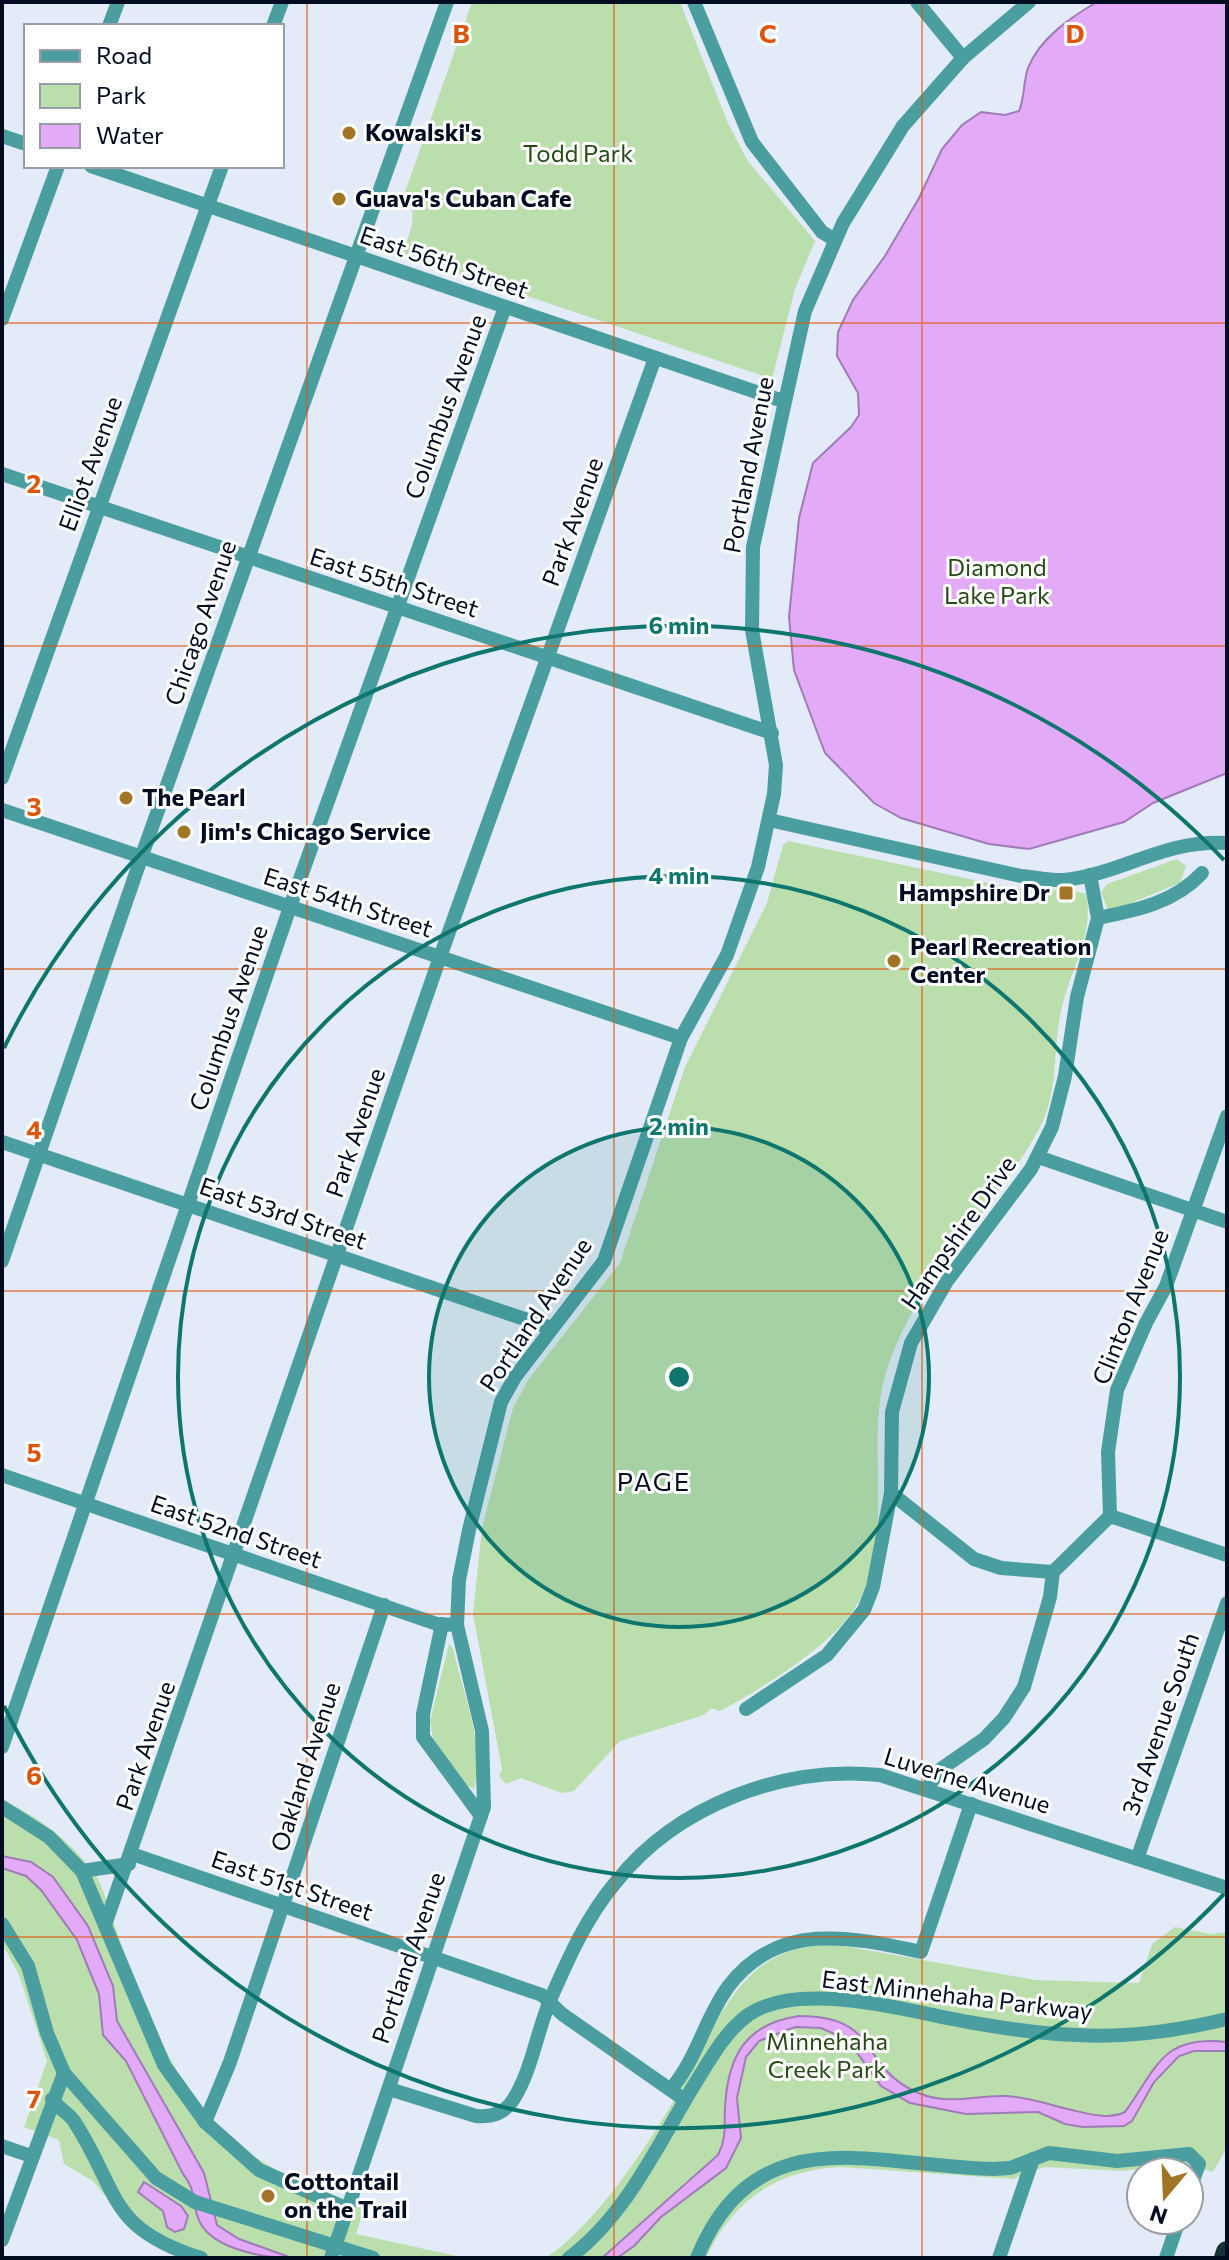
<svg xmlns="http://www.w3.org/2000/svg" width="1229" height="2260" font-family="Commissioner,sans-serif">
<rect width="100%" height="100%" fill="#e2ebf7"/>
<g fill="#badeac">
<path d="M472,2H680L727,121L747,160L815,241L795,289L772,379L403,254C409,232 421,213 404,195Z"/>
<path d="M788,841L1013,888C1028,890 1078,890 1086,894C1094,931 1074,964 1064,999C1051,1042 1061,1089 1039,1129C993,1214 912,1281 885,1376C865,1449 896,1535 858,1603C836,1643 760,1690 720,1711L711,1708L704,1715L620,1741L574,1791L562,1793L521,1778L506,1784L499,1776L502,1769L473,1614L482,1528L513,1408L528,1380L620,1263L685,1067L767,903L783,845Z"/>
<polygon points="1177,859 1186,866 1180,883 1116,909 1108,910 1101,892 1107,884"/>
<path d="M449,1644L453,1648C462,1691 486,1746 474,1789L466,1785L433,1739L430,1721Z"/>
<path d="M2,1800C40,1817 73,1843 97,1877C108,1900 113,1923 122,1946C177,2090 209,2160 365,2205L356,2234L466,2258H189L107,2198L93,2181L64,2164L59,2140L24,2127L47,2061L19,1975L2,1943Z"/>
<path d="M1175,1927L1210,1934L1227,1932V2147L1213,2172L1186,2164L1121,2171L1044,2167L1013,2179L841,2167C778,2170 733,2199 706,2258H546C599,2222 654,2137 685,2081C706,2044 722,2001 754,1972C776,1952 804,1945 833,1944L1035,1980L1139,1983L1152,1944Z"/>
</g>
<g fill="#e3abf7" stroke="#9f7bb7" stroke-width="2">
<path d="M1097,2H1227V773L1153,803L1124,822L1029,849L989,844L901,818L874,803L825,753L794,670L789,617L799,518L813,463L851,427L859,415L858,393L837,356L838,332L853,300L885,256L919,198L942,149L962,125L981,112L1005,115L1019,111C1025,97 1023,82 1028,68C1040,38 1071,17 1097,2Z"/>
<path d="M2,1856L31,1862L53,1877L88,1926L113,1986L117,2021L204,2173L217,2225L239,2239L292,2258C264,2258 206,2249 197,2215C192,2198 195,2188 183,2174L126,2061L103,2035L99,1994L77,1940L41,1890L26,1876L2,1868Z"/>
<path d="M799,2016C878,2016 859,2061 910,2089C945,2108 971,2095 1006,2096C1029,2097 1050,2105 1072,2110C1089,2114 1109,2120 1125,2112C1157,2068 1162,2034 1227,2042V2051H1194L1179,2056L1154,2082L1132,2121L1124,2126L1083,2127L1065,2124L1038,2112L966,2114L910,2103L881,2086L848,2040L821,2028L795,2027L759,2041L746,2057L737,2098L741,2138L726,2168L661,2217L634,2246L617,2258H602L718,2155C727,2137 724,2127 725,2107C728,2056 745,2024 799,2016Z"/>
<polygon points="144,2182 181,2206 188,2216 184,2229 175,2232 167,2227 163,2211 138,2192"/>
</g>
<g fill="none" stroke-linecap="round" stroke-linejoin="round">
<g stroke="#4b9ea0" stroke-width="14">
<polyline points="694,2 752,142 822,232 835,240"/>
<polyline points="917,2 963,58"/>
<polyline points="109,26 118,2"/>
<polyline points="273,26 282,2"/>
<polyline points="2,136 26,144"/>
<polyline points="91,166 783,401"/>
<polyline points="2,319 58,166"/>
<polyline points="2,474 772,733"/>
<polyline points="2,778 222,166"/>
<polyline points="2,810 681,1038"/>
<path d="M769,820L1021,876C1035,877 1051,881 1064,880C1122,874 1165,839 1227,843"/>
<path d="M1098,918C1137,910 1174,903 1202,873"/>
<polyline points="2,1142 551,1328"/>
<polyline points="1038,1157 1227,1222"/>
<polyline points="2,1261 146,844 447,2"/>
<polyline points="2,1475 437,1624 457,1625"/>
<polyline points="891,1493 974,1559 1001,1568 1053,1572"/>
<polyline points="1110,1516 1227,1555"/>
<polyline points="442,1624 423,1714 423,1737 481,1816"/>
<polyline points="746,1709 827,1655 864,1610 873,1587 891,1493 892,1412 911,1343 947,1281 1031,1169 1052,1127 1065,1076 1077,997 1098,918 1090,875"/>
<polyline points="2,1747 290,907 505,307"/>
<polyline points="927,1788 941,1769 984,1739 1004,1718 1024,1687 1050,1597 1053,1572 1110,1516 1108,1452 1117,1390 1146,1323 1166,1286 1227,1116"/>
<polyline points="2,1807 49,1837 82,1871 164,2065 205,2122 259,2170 347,2209"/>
<polyline points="132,1854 542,1995 562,2014 685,2100"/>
<polyline points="1137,1859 1227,1603"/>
<polyline points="82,1871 129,1864"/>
<polyline points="2,1924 28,1966 47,2033 64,2073 156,2178 195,2202 373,2258"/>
<polyline points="105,1925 440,957 655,358"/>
<path d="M389,2089L476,2116C492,2117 504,2114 513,2100C532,2071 537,2030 551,1998C569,1957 587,1916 616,1882C677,1805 784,1765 880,1775L1227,1888"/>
<path d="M671,2089C697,2059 705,2018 728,1987C778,1920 852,1937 921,1952L971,1804"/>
<path d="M52,2099C57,2108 68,2112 74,2121C120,2192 106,2228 201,2258"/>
<polyline points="205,2122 230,2062 384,1605"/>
<polyline points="2,2146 31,2156"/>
<polyline points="2,2240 64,2073"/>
<polyline points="331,2258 484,1807 482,1731 457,1625 459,1580 469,1530 501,1402 515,1377 604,1261 681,1038 727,955 758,867 774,794 776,765 752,630 753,547 805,311 843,223 903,126 963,58 1029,2"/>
<path d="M569,2258C627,2215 659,2142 696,2082C711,2058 725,2032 748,2015C801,1978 914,2013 974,2023C1008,2029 1042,2034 1077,2035C1128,2038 1177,2031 1227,2019"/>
<path d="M697,2258C756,2114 876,2167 994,2169L1010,2168L1049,2153L1117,2161L1189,2154L1199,2164L1189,2191"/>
<polyline points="999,2258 1033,2159"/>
<polyline points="1166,2258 1179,2220"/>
</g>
<polyline stroke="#153334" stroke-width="22" points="1225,2258 1227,2252"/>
</g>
<path fill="none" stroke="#dc550d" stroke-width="2" stroke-opacity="0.55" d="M307,2V2258M614,2V2258M922,2V2258M2,323H1227M2,646H1227M2,969H1227M2,1291H1227M2,1614H1227M2,1937H1227"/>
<circle cx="679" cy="1377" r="250" fill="#0f766e" fill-opacity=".12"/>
<g fill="none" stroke="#0f766e" stroke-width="4">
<circle cx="679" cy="1377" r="250"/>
<circle cx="679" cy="1377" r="501"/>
<path d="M1224 1894A751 751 0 0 1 4 1706M4 1048A751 751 0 0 1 1224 860"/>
</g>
<g fill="#a17426" stroke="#fff" stroke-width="3">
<circle cx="349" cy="133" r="8"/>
<circle cx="339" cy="199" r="8"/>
<circle cx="126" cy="798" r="8"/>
<circle cx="184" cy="832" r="8"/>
<rect x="1058" y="885" width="16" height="16" rx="4"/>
<circle cx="894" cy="961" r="8"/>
<circle cx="268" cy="2196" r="8"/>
</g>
<g text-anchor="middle" stroke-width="6" stroke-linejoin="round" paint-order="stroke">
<g font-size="24" font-weight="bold" fill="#010c21" stroke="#fff" text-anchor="start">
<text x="365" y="141">Kowalski's</text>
<text x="355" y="207">Guava's Cuban Cafe</text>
<text x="142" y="806">The Pearl</text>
<text x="200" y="840">Jim's Chicago Service</text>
<text x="1050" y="901" text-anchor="end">Hampshire Dr</text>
<text x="910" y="955">Pearl Recreation<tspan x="910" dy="28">Center</tspan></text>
<text x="284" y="2190">Cottontail<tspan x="284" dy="28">on the Trail</tspan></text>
</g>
<g font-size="24" fill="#264a16" stroke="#fff">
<text x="578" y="162">Todd Park</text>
<text x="997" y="576">Diamond<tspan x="997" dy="28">Lake Park</tspan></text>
<text x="827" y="2050">Minnehaha<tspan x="827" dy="28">Creek Park</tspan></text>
</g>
<g font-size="24" fill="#010c21" stroke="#fff">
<text transform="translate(444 263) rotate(19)" y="8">East 56th Street</text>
<text transform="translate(446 407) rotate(-70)" y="8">Columbus Avenue</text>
<text transform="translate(91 464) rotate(-70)" y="8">Elliot Avenue</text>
<text transform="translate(749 465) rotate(-79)" y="8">Portland Avenue</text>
<text transform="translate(573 522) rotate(-70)" y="8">Park Avenue</text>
<text transform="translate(394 583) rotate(18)" y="8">East 55th Street</text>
<text transform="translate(201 623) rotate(-71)" y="8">Chicago Avenue</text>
<text transform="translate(348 903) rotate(18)" y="8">East 54th Street</text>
<text transform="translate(229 1018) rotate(-71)" y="8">Columbus Avenue</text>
<text transform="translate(356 1133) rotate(-71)" y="8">Park Avenue</text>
<text transform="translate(283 1214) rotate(19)" y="8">East 53rd Street</text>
<text transform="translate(959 1233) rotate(-55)" y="8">Hampshire Drive</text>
<text transform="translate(1131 1307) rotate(-68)" y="8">Clinton Avenue</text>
<text transform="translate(536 1315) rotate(-56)" y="8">Portland Avenue</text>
<text transform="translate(236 1532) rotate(19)" y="8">East 52nd Street</text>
<text transform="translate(1161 1724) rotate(-71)" y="8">3rd Avenue South</text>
<text transform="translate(146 1746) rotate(-71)" y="8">Park Avenue</text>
<text transform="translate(306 1767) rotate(-72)" y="8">Oakland Avenue</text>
<text transform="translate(967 1781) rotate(17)" y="8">Luverne Avenue</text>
<text transform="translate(292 1886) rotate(19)" y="8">East 51st Street</text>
<text transform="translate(409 1958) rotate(-71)" y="8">Portland Avenue</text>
<text transform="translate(957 1996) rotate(7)" y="8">East Minnehaha Parkway</text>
</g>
<g font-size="26" letter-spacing="2" fill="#010c21" stroke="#fff">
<text x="654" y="1491">PAGE</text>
</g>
</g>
<g font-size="26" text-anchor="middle" font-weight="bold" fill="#dc550d" stroke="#fff" stroke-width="6" stroke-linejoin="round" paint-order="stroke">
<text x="461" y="43">B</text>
<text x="768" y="43">C</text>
<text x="1075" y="43">D</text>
<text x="34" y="493">2</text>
<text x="34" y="816">3</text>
<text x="34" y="1139">4</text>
<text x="34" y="1462">5</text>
<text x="34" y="1785">6</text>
<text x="34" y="2108">7</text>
</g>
<circle cx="679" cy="1377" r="12" fill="#0f766e" stroke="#fff" stroke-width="4"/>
<g font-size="24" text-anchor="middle" font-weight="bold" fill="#0f766e" stroke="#fff" stroke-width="6" stroke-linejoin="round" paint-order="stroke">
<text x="679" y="634">6 min</text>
<text x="679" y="884">4 min</text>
<text x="679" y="1135">2 min</text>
</g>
<rect width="1229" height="2260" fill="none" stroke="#010c21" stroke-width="8"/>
<rect x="24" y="24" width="260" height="144" fill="#ffffff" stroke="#999ea6" stroke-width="2"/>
<rect x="40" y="50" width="40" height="12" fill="#4b9ea0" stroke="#999ea6" stroke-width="2"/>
<text x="96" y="64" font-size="24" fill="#010c21">Road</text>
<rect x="40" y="84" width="40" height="24" fill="#badeac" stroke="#999ea6" stroke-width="2"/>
<text x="96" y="104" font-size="24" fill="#010c21">Park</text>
<rect x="40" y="124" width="40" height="24" fill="#e3abf7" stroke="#999ea6" stroke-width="2"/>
<text x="96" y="144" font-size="24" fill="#010c21">Water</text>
<g transform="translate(1165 2196) rotate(199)"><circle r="38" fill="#ffffff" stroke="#999ea6" stroke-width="2"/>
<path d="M0-6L14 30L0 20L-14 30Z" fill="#a17426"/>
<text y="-12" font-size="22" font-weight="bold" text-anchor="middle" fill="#010c21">N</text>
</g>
</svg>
